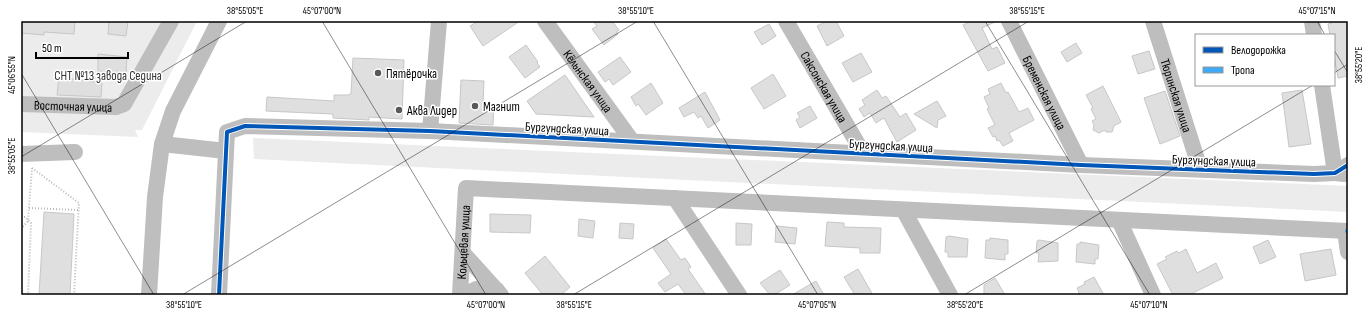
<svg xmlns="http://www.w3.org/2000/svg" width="1369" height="316" font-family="'Sofia Sans Condensed',sans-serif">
<rect width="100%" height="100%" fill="#fff"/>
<g fill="#ececec">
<polygon points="21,21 197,21 142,130 135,130 138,137 21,132"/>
<polygon points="253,138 1348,186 1348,212 254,159"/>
</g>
<g fill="#dfdfdf" stroke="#c7c7c7">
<polygon points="21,21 75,21 74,34 44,32 44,35 21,33"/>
<polygon points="109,21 128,21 126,36 108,34"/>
<polygon points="478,21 520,21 483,46 470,26"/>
<polygon points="593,21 612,21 619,30 616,32 618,34 604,45 592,29 597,26"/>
<polygon points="827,21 836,21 844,36 827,46 817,26"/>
<polygon points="971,21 997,21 982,28 992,49 997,47 1005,63 988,71 963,25"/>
<polygon points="1331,21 1348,21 1348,76 1338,78 1334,55 1334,35 1330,35 1328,24 1332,23"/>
<polygon points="769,24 776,36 762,45 754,32"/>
<polygon points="1076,43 1082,53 1067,62 1061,52"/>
<polygon points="526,45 538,62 537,63 540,67 525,78 509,57"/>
<polygon points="1149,51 1155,69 1138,74 1132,56"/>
<polygon points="861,53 872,72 853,82 842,63"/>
<polygon points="98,54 127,57 126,73 98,72"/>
<polygon points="620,57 631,72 613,85 609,79 605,82 598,72"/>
<polygon points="353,58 404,60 402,119 369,117 369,120 333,118 333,114 266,111 267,97 334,101 334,95 348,95 349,94 351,94"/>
<polygon points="773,74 786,96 764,109 751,88"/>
<polygon points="565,75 594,117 536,114 527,101"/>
<polygon points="59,77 102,83 101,97 57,95"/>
<polygon points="461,80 484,81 483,104 494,104 493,125 459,123"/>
<polygon points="651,83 663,103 646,115 638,104 636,106 631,97"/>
<polygon points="1001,83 1006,93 1008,92 1019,112 1028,108 1034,120 1009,133 1013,141 1003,146 999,140 997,141 995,136 993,137 988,128 995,125 987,109 989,108 984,97 990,94 988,89"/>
<polygon points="1103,86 1121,122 1114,126 1112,132 1106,132 1105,130 1099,133 1093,130 1094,125 1092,121 1096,119 1091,109 1093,108 1086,95"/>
<polygon points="877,90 882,98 886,96 900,117 906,113 916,130 897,142 884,118 876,123 870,113 864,117 859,109 865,105 862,100"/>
<polygon points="1302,90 1311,144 1289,147 1282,93"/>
<polygon points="1165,91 1180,136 1160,144 1144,98"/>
<polygon points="705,92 720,120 708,128 701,116 698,118 694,112 684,117 679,108"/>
<polygon points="937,101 946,116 938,120 937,128 914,114"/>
<polygon points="810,106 817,118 800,128 796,120 800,117 797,113"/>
<polygon points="44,212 74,214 70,295 39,295"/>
<polygon points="490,214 531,215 530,233 490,232"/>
<polygon points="579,219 595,221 593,238 578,236"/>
<polygon points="827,222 844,223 844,227 881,228 880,253 860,253 860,248 825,246"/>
<polygon points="620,223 634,224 633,239 619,238"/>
<polygon points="736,223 752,224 751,245 736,245"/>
<polygon points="776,226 797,228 795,244 775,242"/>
<polygon points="949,236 968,239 967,257 948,257 948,252 945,252 946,237"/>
<polygon points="990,238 1008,240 1008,254 1005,254 1005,260 985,258 986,240 990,240"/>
<polygon points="666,239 681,260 685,258 691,267 688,269 706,295 686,295 678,284 665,292 658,283 671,274 653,248"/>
<polygon points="1039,240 1058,243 1058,261 1038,262 1039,253 1036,253 1037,241"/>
<polygon points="1268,240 1276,257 1260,264 1253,247"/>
<polygon points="1080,242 1099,245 1098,259 1095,259 1095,264 1076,262 1077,244 1080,244"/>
<polygon points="1186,249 1197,273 1216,263 1223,278 1189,295 1173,295 1157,264 1167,259 1165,257 1177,251 1179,253"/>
<polygon points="1331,249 1336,275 1305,281 1300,254"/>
<polygon points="545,256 570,287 561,295 543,295 525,273"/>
<polygon points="858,269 873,295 855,295 844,277"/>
<polygon points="780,270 790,285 774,295 770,295 760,283"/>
<polygon points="1094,277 1104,295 1080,295 1077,288 1085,284 1084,282"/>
<polygon points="995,278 1005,295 984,295 984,285"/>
<polygon points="816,281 824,295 792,295"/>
</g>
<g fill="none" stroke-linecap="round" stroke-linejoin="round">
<g stroke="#b9b9b9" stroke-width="2" stroke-dasharray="1 2" stroke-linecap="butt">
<polyline points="32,168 79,203 74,295"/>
<polyline points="29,208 78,210"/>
<polyline points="21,217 25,217 31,223 28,295"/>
<polyline points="21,229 28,221 32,168"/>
</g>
<g stroke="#bebebe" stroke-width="16">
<path id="s1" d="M545,21L632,141"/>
<path id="s2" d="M786,21L863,153"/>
<path id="s3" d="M1009,21L1081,165"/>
<path id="s4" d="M1153,21L1200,169"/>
<polyline points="1312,21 1314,35"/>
<polyline points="1322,85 1335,173 1344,174"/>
<path id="s5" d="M21,104L116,107L124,104L171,21"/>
<polyline points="430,131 439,21"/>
<polyline points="162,144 226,151"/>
<polyline points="21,154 75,152"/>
<polyline points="675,198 739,295"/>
<polyline points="904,211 950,295"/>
<polyline points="1119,220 1153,295"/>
<polyline points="1345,231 1348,252"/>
<polyline points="463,253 501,295"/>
<polyline points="149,295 155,197 162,144 173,111 219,21"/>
<polyline points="219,295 227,132 245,126 430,131 1081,165 1314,174 1335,173 1348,165"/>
<path id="s6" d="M460,295L466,188L1348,231"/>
<path d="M466,295C476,287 485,285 497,290"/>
</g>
<polyline stroke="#3fa9f5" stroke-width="3" stroke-dasharray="6 3" stroke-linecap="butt" points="1345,231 1348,231"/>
<defs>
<polyline id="cycleway" points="219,295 227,132 245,126 430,131 1081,165 1314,174 1335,173 1348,165"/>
</defs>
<use href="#cycleway" stroke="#fff" stroke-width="6"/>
<use href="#cycleway" stroke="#0057b8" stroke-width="4"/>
</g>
<path fill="none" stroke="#000" stroke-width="1" stroke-opacity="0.45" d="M322,21L486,295M653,21L818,295M985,21L1150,295M1317,21L1325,35M1334,50L1348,73M21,73L154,295M1334,73L1348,64M21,157L247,21M182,295L638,21M573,295L1029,21M964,295L1313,85"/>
<g fill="#595959" stroke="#fff" stroke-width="1.5">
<circle cx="378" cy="73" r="4"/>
<circle cx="475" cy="106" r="4"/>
<circle cx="399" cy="110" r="4"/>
</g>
<g text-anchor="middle" stroke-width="3" stroke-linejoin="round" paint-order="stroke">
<g font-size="13" fill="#000" stroke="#fff" text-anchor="start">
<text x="386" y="78">Пятёрочка</text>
<text x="483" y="111">Магнит</text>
<text x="407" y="115">Аква Лидер</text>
</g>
<g font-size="13" fill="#333" stroke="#fff">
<text x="108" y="80">СНТ №13 завода Седина</text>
</g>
<g font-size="13" fill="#000" stroke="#fff">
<text dy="5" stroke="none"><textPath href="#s1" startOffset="74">Кёльнская улица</textPath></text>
<text dy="5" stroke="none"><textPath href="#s2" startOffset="76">Саксонская улица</textPath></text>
<text dy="5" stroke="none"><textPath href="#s3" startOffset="80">Бременская улица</textPath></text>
<text dy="5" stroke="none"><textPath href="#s4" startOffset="78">Тюринская улица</textPath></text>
<text dy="5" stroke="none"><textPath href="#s5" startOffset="52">Восточная улица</textPath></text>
<text transform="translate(567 128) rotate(3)" y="5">Бургундская улица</text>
<text transform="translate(891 145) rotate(3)" y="5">Бургундская улица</text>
<text transform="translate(1214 160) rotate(2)" y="5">Бургундская улица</text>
<text dy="5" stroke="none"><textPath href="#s6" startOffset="53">Кольцевая улица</textPath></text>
</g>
</g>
<rect width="1369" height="316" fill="none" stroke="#ffffff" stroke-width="44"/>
<rect x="1195" y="34" width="140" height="52" fill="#ffffff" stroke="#999999"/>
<rect x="1203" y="47" width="20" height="6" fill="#0057b8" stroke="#999999"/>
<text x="1231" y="54" font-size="12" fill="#000000">Велодорожка</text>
<rect x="1203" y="67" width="20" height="6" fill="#3fa9f5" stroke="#999999"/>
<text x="1231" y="74" font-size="12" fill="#000000">Тропа</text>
<path d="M36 52v6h92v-6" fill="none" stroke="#000000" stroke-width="2"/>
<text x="42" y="52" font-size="12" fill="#000000" stroke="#ffffff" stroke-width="3" paint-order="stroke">50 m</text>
<rect x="22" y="22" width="1325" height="272" fill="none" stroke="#000" stroke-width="1.5"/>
<g font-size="10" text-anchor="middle" fill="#000">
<text x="245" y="14">38°55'05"E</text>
<text x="322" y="14">45°07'00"N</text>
<text x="636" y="14">38°55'10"E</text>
<text x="1027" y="14">38°55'15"E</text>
<text x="1317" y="14">45°07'15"N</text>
<text transform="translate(1358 65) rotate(-90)" y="4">38°55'20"E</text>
<text transform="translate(11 75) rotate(-90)" y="4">45°06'55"N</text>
<text transform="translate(11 156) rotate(-90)" y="4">38°55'05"E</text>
<text x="184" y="308">38°55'10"E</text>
<text x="486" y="308">45°07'00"N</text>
<text x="574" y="308">38°55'15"E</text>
<text x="817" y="308">45°07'05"N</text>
<text x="965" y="308">38°55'20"E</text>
<text x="1149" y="308">45°07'10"N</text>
</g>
</svg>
